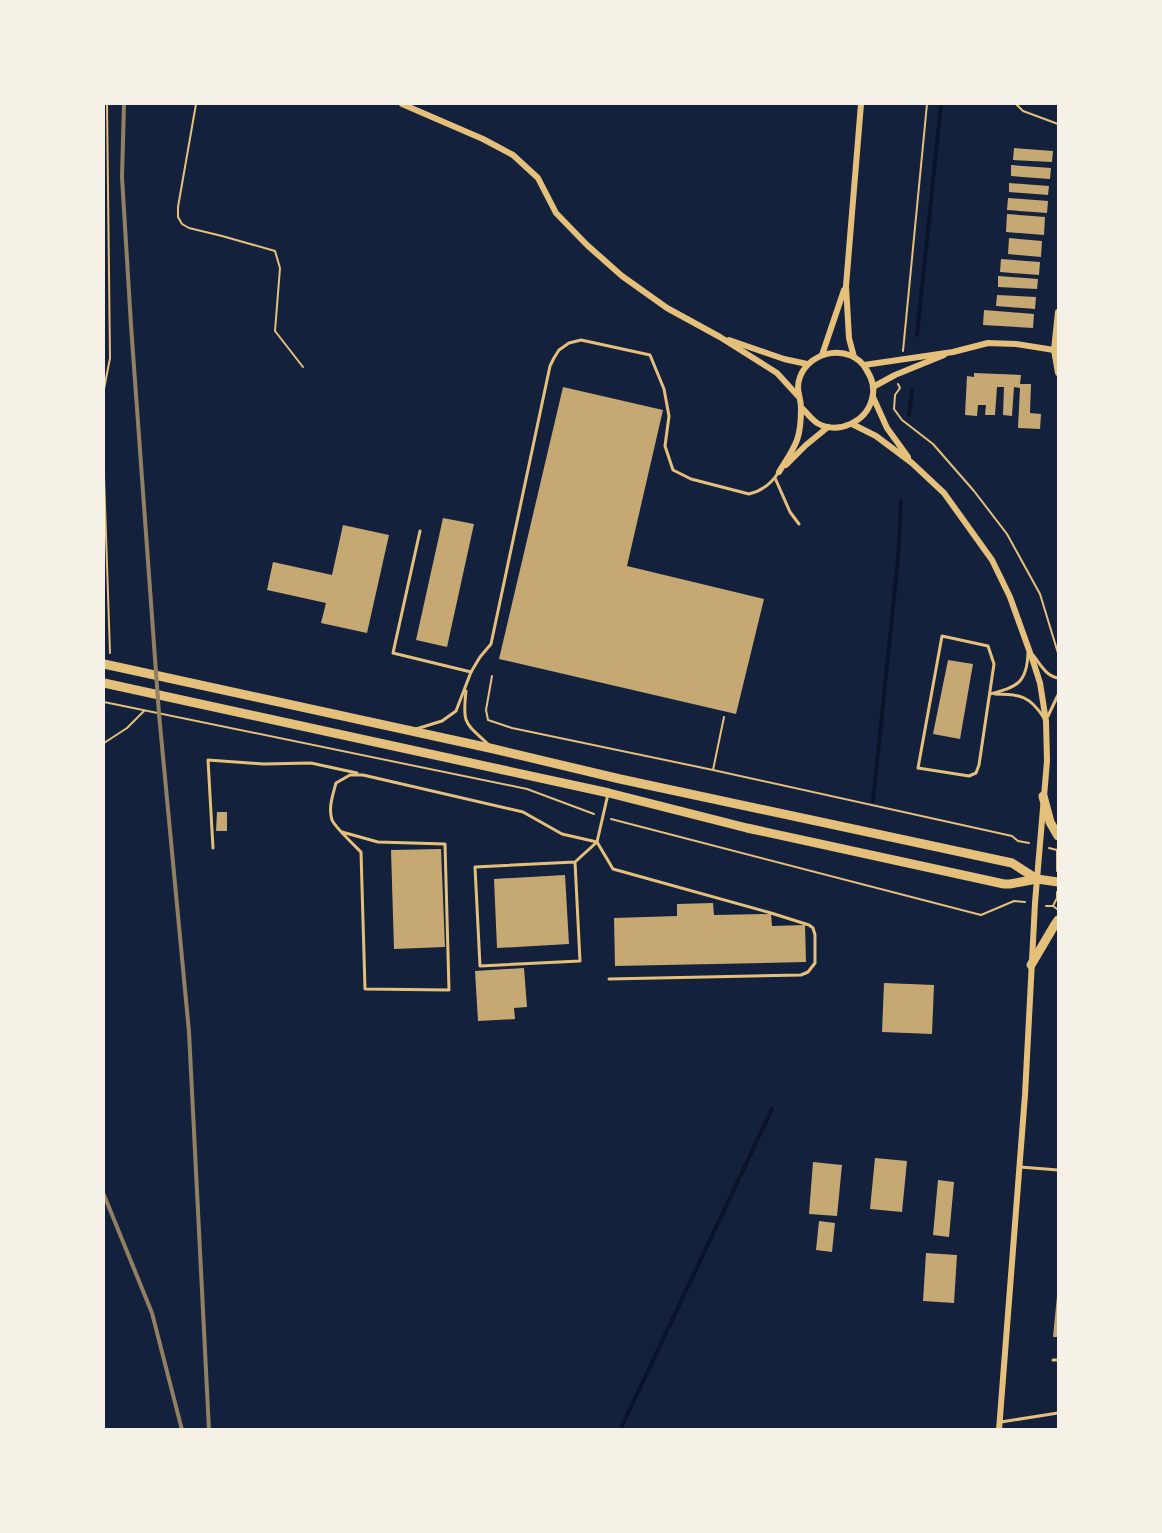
<svg xmlns="http://www.w3.org/2000/svg" width="1162" height="1533" font-family="'Open Sans',sans-serif">
<rect width="100%" height="100%" fill="#14213d"/>
<g fill="none" stroke-linecap="round" stroke-linejoin="round">
<g stroke="#0b132b" stroke-width="4">
<polyline points="917,335 941,104"/>
<polyline points="909,415 912,391"/>
<polyline points="873,801 898,559 901,502"/>
<polyline points="620,1430 772,1109"/>
</g>
</g>
<g fill="#c6a872">
<polygon points="1014,148 1053,151 1052,162 1013,160"/>
<polygon points="1011,165 1051,168 1050,179 1011,176"/>
<polygon points="1009,183 1049,186 1048,195 1009,192"/>
<polygon points="1008,198 1048,201 1047,213 1007,210"/>
<polygon points="1007,214 1045,217 1044,235 1006,232"/>
<polygon points="1009,238 1042,241 1041,257 1008,254"/>
<polygon points="1001,259 1040,262 1039,275 1000,272"/>
<polygon points="998,276 1038,279 1037,289 998,287"/>
<polygon points="997,295 1036,297 1035,309 996,306"/>
<polygon points="984,310 1034,314 1033,328 983,325"/>
<polygon points="974,373 1021,375 1020,384 1031,384 1030,413 1041,414 1040,429 1018,428 1020,388 1014,387 1012,416 1003,415 1004,387 997,387 995,415 985,415 986,405 978,405 977,416 965,415 967,376 974,377"/>
<polygon points="563,387 663,410 627,566 764,599 736,714 499,659"/>
<polygon points="443,518 474,524 447,647 416,640"/>
<polygon points="343,525 389,535 367,633 321,623 326,603 267,590 273,562 332,575"/>
<polygon points="948,660 973,664 960,739 933,734"/>
<polygon points="217,812 227,812 227,831 216,831"/>
<polygon points="441,849 445,947 394,949 391,850"/>
<polygon points="565,875 569,944 497,948 494,879"/>
<polygon points="713,903 714,915 771,914 772,926 805,925 806,962 615,966 614,918 677,916 677,904"/>
<polygon points="524,968 527,1007 514,1008 515,1019 478,1021 475,971"/>
<polygon points="884,983 934,985 932,1034 882,1032"/>
<polygon points="875,1158 907,1161 902,1212 870,1209"/>
<polygon points="813,1162 842,1165 837,1216 809,1214"/>
<polygon points="938,1180 954,1182 949,1237 933,1235"/>
<polygon points="819,1221 835,1223 832,1252 816,1250"/>
<polygon points="926,1253 957,1255 954,1303 923,1301"/>
<polygon points="1057,1296 1058,1296 1058,1337 1053,1337"/>
</g>
<g fill="none" stroke-linecap="round" stroke-linejoin="round">
<g stroke="#e5c07b" stroke-width="2">
<polyline points="196,104 178,207 178,217 182,224 189,228 222,236 275,251 280,268 275,331 303,367"/>
<polyline points="1016,104 1023,111 1058,124"/>
<polyline points="903,351 927,104"/>
<polyline points="898,384 900,388 895,395 894,409 902,420 933,444 974,491 1007,534 1040,594 1058,653"/>
<polyline points="104,389 110,358 107,104"/>
<polyline points="104,476 110,653"/>
<polyline points="492,676 486,710 488,720 512,728 713,770 1012,836 1018,841 1029,843"/>
<polyline points="104,702 527,789 594,814"/>
<polyline points="104,743 127,728 144,711"/>
<polyline points="713,770 724,717"/>
<polyline points="611,819 981,915 1014,901 1025,902"/>
<polyline points="1049,848 1057,850"/>
<polyline points="1057,871 1057,850 1058,849"/>
<polyline points="1046,906 1053,906 1057,909"/>
<polyline points="1053,906 1057,898 1057,892"/>
</g>
<g stroke="#e5c07b" stroke-width="3">
<polyline points="775,478 790,512 799,524"/>
<polyline points="420,531 393,653 471,672"/>
<polygon points="942,636 988,646 994,664 979,765 976,773 969,776 918,768"/>
<path d="M1033,655C1040,664 1046,676 1058,678"/>
<path d="M466,691C462,726 466,723 490,746"/>
<path d="M990,694C1017,687 1027,683 1028,653"/>
<path d="M995,694C1020,694 1030,696 1044,718"/>
<polyline points="1048,716 1058,695"/>
<path d="M416,729L442,721L456,711L471,672L480,657L491,644L550,366L554,358L559,350L569,343L581,340L650,355L664,389L669,416L665,446L673,470L691,479L749,494C762,491 771,484 778,473"/>
<polyline points="608,794 597,842 613,869 771,913 809,925 813,928 815,935 815,963 808,972 801,975 609,979"/>
<path d="M342,832L378,842L445,844L449,990L365,989L361,852C355,846 335,827 332,820C328,808 333,794 336,783L350,775H363L523,812L562,834L597,842"/>
<polyline points="213,848 208,760 263,764 311,763 357,773"/>
<polyline points="575,862 580,961 480,966 475,867 575,862 597,842"/>
<polyline points="1020,1167 1058,1170"/>
<polyline points="1053,1360 1058,1360"/>
<polyline points="1001,1422 1058,1413"/>
</g>
<g stroke="#e5c07b" stroke-width="6">
<polyline points="402,104 483,139 513,155 538,178 556,213 587,245 622,276 667,308 720,337 777,373 798,396"/>
<polyline points="1058,312 1054,350 1058,373"/>
<polyline points="729,340 784,359 807,364"/>
<polyline points="822,355 844,290"/>
<polyline points="854,357 849,338 846,286 861,104"/>
<polyline points="864,365 953,352 988,343 1016,344 1054,350"/>
<polyline points="873,387 895,375 944,355"/>
<polyline points="873,397 887,428 908,457"/>
<polyline points="852,424 876,436 912,463 944,493 992,560 1010,597 1033,661 1040,683 1046,721 1047,761 1035,903 1025,1095 999,1430"/>
<polyline points="786,465 806,445 828,427"/>
<path d="M779,472C785,462 793,451 797,440C800,432 801,417 801,408C801,396 795,390 800,377C810,350 851,343 866,369C872,378 875,389 872,399C866,422 838,435 817,423C811,419 806,412 801,407"/>
</g>
<g stroke="#e5c07b" stroke-width="9">
<polyline points="104,664 494,749 620,779 1012,863 1037,879"/>
<polyline points="104,683 609,793 747,828 1004,884 1010,884 1037,879 1058,882"/>
<polyline points="1043,796 1050,822 1058,836"/>
<polyline points="1031,965 1054,926 1058,920"/>
</g>
<g stroke="#918062" stroke-width="4">
<polyline points="124,104 122,177 131,325 159,714 189,1032 209,1430"/>
<polyline points="104,1195 152,1313 182,1430"/>
</g>
</g>
<rect width="1162" height="1533" fill="none" stroke="#f6f1e7" stroke-width="210"/>
</svg>
